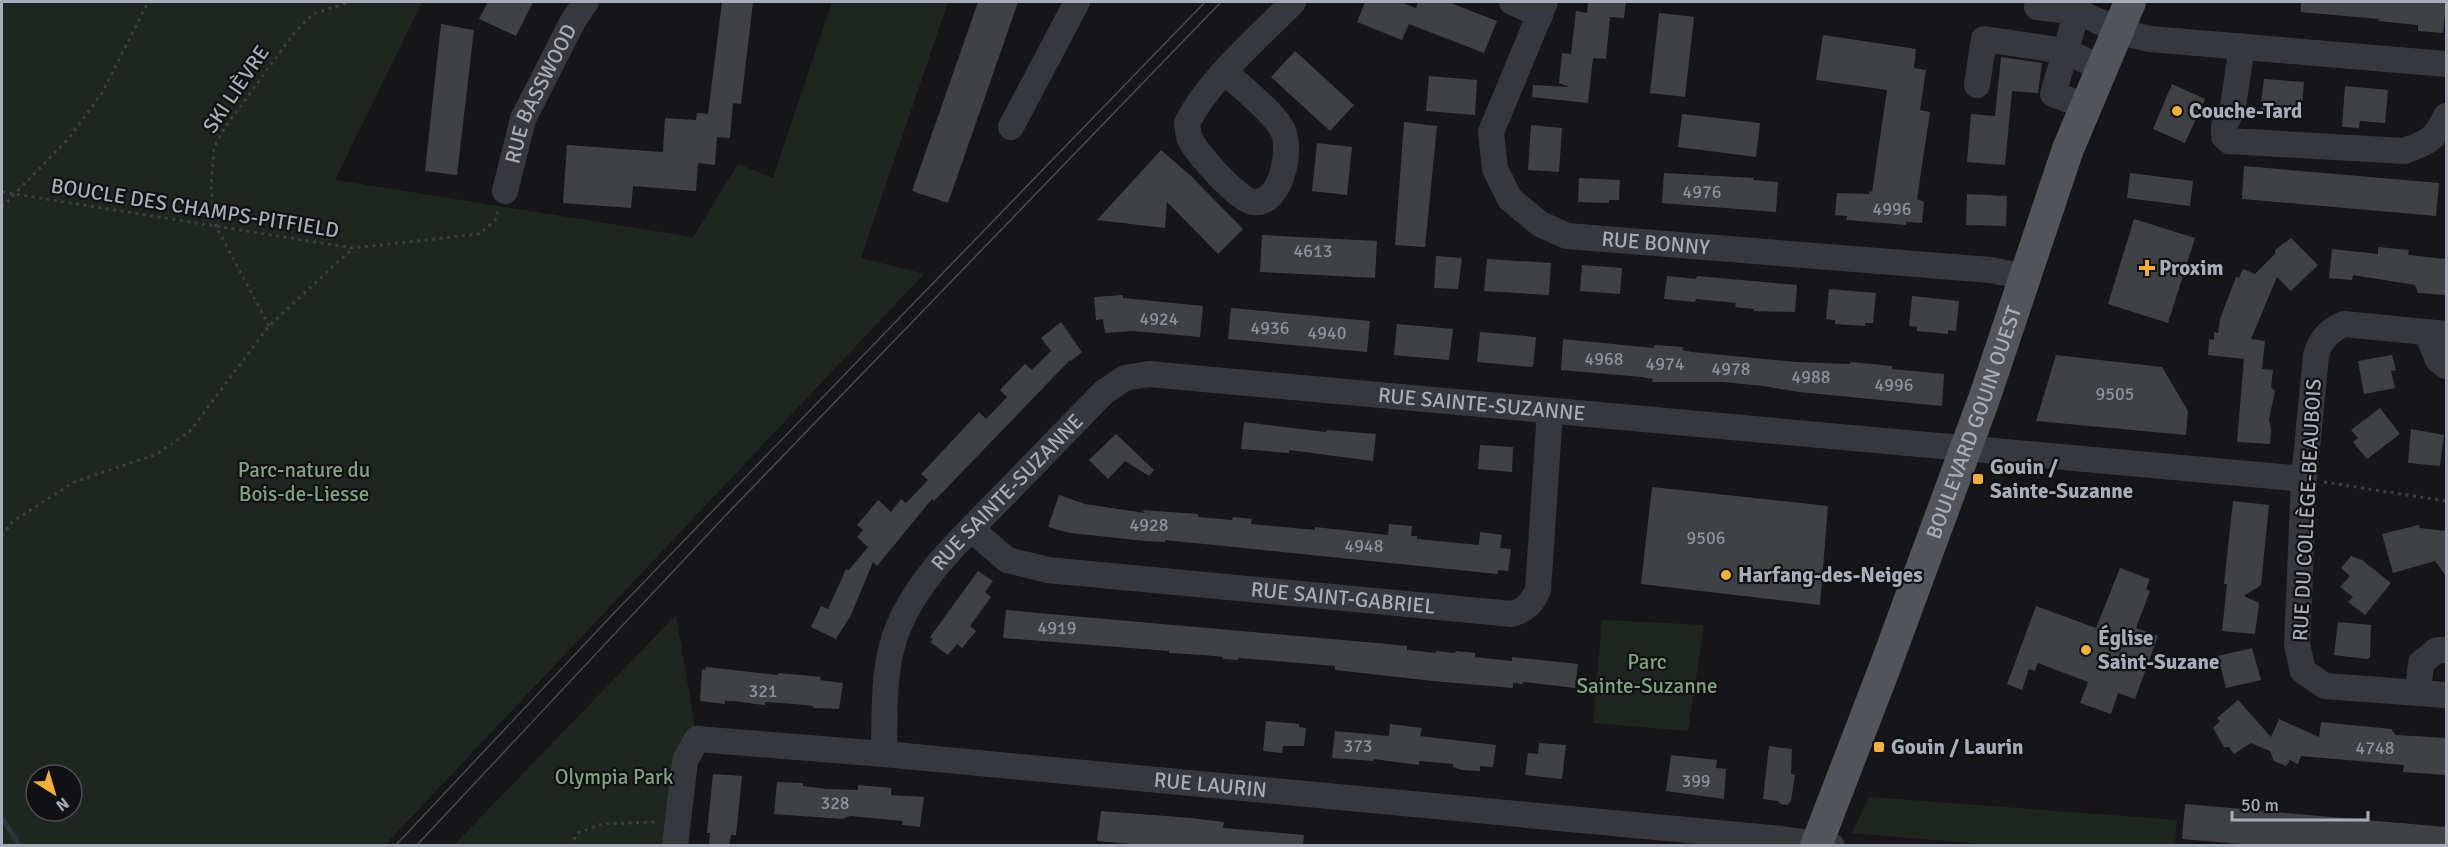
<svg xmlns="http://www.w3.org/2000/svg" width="2448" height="847" font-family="Signika,sans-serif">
<rect width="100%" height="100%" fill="#161618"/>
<g fill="#1e261f" fill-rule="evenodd">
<path d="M2,2H422L335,180L693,237L738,164L773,178L832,2H948L861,258L921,273L923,275L385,845H2ZM36,775H72V811H36Z"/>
<polygon points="676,615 697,739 675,845 453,846"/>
<polygon points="1602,620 1704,625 1688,731 1593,723"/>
<polygon points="1869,797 2177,820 2175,845 2003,846 1852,833"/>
</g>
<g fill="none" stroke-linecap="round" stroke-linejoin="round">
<polyline stroke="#2c353c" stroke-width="5" points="2,818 20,846"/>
</g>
<g fill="#404145">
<polygon points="488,2 533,2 516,36 479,19"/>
<polygon points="722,2 753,2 741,104 733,103 730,138 717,137 715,165 698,163 696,191 633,186 631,208 563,203 567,145 663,152 665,118 696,120 697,113 708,114"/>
<polygon points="978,2 1018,2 948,203 912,191"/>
<polygon points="1365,2 1400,2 1416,8 1418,2 1448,2 1497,21 1484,53 1409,24 1402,40 1357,22"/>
<polygon points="1588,2 1626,2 1624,18 1610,17 1606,59 1593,58 1588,103 1532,97 1533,85 1570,87 1559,83 1562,53 1571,54 1576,11 1587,13"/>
<polygon points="2301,2 2446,3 2443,33 2418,31 2418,25 2378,21 2379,19 2301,12"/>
<polygon points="1659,13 1694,17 1685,97 1650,93"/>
<polygon points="441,24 474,30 457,175 425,171"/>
<polygon points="1823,35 1916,49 1914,68 1926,70 1920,110 1930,112 1917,199 1924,202 1922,223 1906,222 1906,225 1846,220 1847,216 1835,215 1837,193 1869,194 1869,191 1872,192 1887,90 1816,80"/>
<polygon points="1295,51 1354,105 1330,131 1271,77"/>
<polygon points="2001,57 2042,63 2038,93 2012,91 2005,165 1967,162 1971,114 1995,116"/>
<polygon points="1429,76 1477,80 1475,115 1426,111"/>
<polygon points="2264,79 2304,82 2301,116 2260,113"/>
<polygon points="2172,84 2205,99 2185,143 2153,129"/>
<polygon points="2345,86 2388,90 2385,123 2360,121 2359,128 2342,127"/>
<polygon points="1682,114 1760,123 1756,157 1678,147"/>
<polygon points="1404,122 1437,126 1425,247 1395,245"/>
<polygon points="1531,125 1562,128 1559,172 1528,170"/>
<polygon points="1317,143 1352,147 1347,195 1312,191"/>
<polygon points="1161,150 1191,176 1243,229 1218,254 1167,202 1165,228 1097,220"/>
<polygon points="2244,166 2439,183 2436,216 2242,199"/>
<polygon points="1664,173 1753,178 1753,180 1778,182 1776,212 1662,203"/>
<polygon points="2130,173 2193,181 2190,206 2127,198"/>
<polygon points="1579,178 1620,180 1619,200 1609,200 1609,203 1578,202"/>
<polygon points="1967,194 2007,196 2006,226 1966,225"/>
<polygon points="2134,219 2195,238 2168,323 2108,304"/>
<polygon points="1262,235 1377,241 1375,278 1260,272"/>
<polygon points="2291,238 2318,265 2291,291 2277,277 2251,339 2265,341 2262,369 2273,370 2271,387 2275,391 2269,419 2271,430 2270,444 2237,442 2244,359 2208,355 2209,339 2214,340 2214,332 2218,333 2220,319 2236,277 2239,278 2243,269 2255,274 2275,254 2275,250"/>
<polygon points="2378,247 2409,250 2408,255 2446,259 2446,295 2418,293 2415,285 2353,275 2352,280 2329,278 2332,249 2378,254"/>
<polygon points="1436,256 1462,258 1458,289 1434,288"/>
<polygon points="1487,259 1551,263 1549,295 1484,291"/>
<polygon points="1582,265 1622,268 1620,294 1580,291"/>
<polygon points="1667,276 1696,279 1697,276 1797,285 1795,312 1754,311 1754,309 1735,307 1736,303 1696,299 1695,302 1664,299"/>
<polygon points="1829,289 1876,293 1873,323 1865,323 1865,326 1835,324 1835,320 1826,319"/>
<polygon points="1123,295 1123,298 1203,306 1200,337 1132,331 1105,333 1103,319 1096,320 1094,297"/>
<polygon points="1912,296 1959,301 1956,331 1948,330 1948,334 1917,331 1917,327 1909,326"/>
<polygon points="1231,308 1370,321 1367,352 1228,339"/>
<polygon points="1061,322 1082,352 1071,361 1070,360 934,501 932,499 877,566 873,562 851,615 836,639 811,627 821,606 828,609 846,569 849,570 868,547 857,537 863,530 857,525 864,517 878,500 891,512 901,499 906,503 928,480 921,474 979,412 986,419 1007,397 1000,390 1025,364 1032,370 1051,351 1041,338"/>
<polygon points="1397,324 1453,329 1449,360 1394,355"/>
<polygon points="1480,332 1536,337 1533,367 1477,362"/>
<polygon points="1563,339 1654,348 1654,345 1683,347 1682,350 1692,352 1797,362 1850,364 1850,362 1892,366 1892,369 1944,374 1942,406 1799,392 1763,386 1723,382 1652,382 1653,379 1642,377 1561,370"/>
<polygon points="2056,355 2162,367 2188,411 2186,435 2036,421"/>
<polygon points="2392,355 2396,370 2391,371 2395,388 2364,394 2358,361"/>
<polygon points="2380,408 2400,434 2367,459 2353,442 2358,438 2351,430"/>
<polygon points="1244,422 1326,432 1327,430 1376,434 1373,461 1289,450 1289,453 1241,449"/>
<polygon points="2411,429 2444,435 2440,466 2408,463"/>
<polygon points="1116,434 1154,470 1149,476 1125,461 1108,479 1089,460"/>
<polygon points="1480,445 1513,447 1512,472 1478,469"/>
<polygon points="1652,487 1828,506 1820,605 1641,584"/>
<polygon points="1059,495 1085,504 1145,513 1142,510 1198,514 1198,517 1232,520 1233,517 1252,519 1251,524 1315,530 1315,527 1388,535 1389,524 1412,526 1411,536 1417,536 1417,539 1479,545 1480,532 1502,535 1500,548 1511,549 1508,571 1498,570 1498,574 1478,572 1165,540 1165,542 1146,541 1070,533 1048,527"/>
<polygon points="2233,501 2269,505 2261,585 2244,596 2259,603 2255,634 2222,631 2227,584 2224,584"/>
<polygon points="2419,525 2420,528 2446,531 2446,576 2435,561 2393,573 2382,534"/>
<polygon points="2351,556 2362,560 2391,583 2365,615 2348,602 2353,597 2340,587 2350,576 2341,568"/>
<polygon points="2120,568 2150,579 2146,589 2150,591 2136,628 2158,636 2135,699 2118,693 2111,714 2080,703 2088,682 2038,663 2035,671 2029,669 2022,690 2007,684 2036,606 2096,628"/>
<polygon points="978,571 993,581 985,592 991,597 970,626 976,631 962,648 957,644 948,655 930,642 933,639 930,637"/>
<polygon points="1006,610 1387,644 1407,646 1407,650 1436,653 1436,651 1455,653 1456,651 1475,653 1475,657 1512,661 1512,657 1578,664 1575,688 1523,682 1523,684 1513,683 1513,688 1433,681 1335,670 1335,666 1239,658 1238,660 1223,659 1223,657 1203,655 1169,653 1169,651 1003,638"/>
<polygon points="2338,622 2371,625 2370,657 2367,659 2334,655"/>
<polygon points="2252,648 2261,680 2226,688 2218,656"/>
<polygon points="706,667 778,675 779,673 821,677 820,680 843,683 839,709 813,708 813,706 795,704 765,702 765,705 733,701 725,701 725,704 700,701 702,669 706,670"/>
<polygon points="2238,700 2271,737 2279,719 2319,737 2321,722 2391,729 2396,735 2446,738 2446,775 2403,772 2404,765 2301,756 2298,764 2290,760 2286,766 2274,761 2270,751 2251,743 2234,754 2229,747 2224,747 2213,728 2220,721 2217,718"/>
<polygon points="1266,721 1299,724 1299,727 1306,728 1304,746 1283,746 1282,753 1263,751"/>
<polygon points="1390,724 1422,728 1420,736 1496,745 1493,767 1480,766 1480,771 1462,770 1453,767 1453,764 1419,761 1419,765 1374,759 1373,761 1332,758 1335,731 1389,736"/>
<polygon points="1539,743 1566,745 1562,779 1525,775 1528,753 1538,754"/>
<polygon points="1769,746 1792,749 1791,774 1795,775 1791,801 1787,805 1781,804 1778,801 1763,799"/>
<polygon points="1671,755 1717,760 1716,768 1726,769 1724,799 1666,791"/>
<polygon points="713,774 742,776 736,835 731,835 729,846 709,846 710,833 707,833"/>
<polygon points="777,782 803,783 803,786 826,789 858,790 858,785 891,788 891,795 924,797 920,827 902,825 903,821 850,816 842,819 774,814"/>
<polygon points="2185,804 2446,827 2446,846 2264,846 2182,839"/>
<polygon points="1101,811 1191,818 1224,822 1223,828 1304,835 1303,846 1153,846 1097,841"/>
</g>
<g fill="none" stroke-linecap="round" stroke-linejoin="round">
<g stroke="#3d3f44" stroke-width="3" stroke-dasharray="3 4.5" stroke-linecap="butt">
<polyline points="2,192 353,248 480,234 495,220 498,211"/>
<polyline points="2,207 69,138 102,93 148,2"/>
<polyline points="269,326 216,226 211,189 214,148 224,129 294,33 313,14 350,2"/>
<polyline points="2324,482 2446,501"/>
<polyline points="2,536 12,522 74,482 157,454 190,431 269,326 353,248"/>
<polyline points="570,846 578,833 602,824 655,822"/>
</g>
<g stroke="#37383d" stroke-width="26">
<polyline points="1512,2 1540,15"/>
<path id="s1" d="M1545,2L1491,132L1495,169L1510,199L1540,224L1567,236L1991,270L2025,277"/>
<polyline points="2038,2 2037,7 2077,12 2053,94 2085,106"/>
<polyline points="2079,2 2077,12 2128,34 2150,39 2446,64"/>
<path d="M2242,46L2233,106L2224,127V136L2229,141L2404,151C2427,143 2436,139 2446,116"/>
<path d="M1225,72C1241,87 1275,113 1283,131C1292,150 1281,206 1253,202C1238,200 1195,152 1189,137C1188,133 1188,128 1187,123C1209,79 1259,37 1293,2"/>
<polyline points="1977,85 1984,39 2065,51 2102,68"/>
<polyline points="1011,127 1077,2"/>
<path id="s2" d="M505,191L523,119L574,19L586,2"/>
<polyline points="2427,332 2438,360 2446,366"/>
<path d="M2446,334L2344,324C2328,331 2321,339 2316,355L2304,479L2297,645L2303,671L2325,686L2446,695"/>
<path id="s3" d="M971,529L1007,560L1048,570L1512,614C1527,609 1532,603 1538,590L1550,411"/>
<polyline points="2418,693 2421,663 2437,650 2446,650"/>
<path id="s4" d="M884,754C885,713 882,667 898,628C918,578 962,538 999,500C1034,464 1069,428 1104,392L1125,378L1149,374L2304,479"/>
<path id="s5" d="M675,846L685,761L697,739L884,754L1782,839L1832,846"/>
</g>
<path stroke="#53555c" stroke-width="32" id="s6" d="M1816,846L1885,667L1984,399L2068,149L2130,2"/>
<g stroke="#4a4c52" stroke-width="1.5">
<polyline points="395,846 613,614 1205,2"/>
<polyline points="416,846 725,516 1221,2"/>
</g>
</g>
<g fill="#f2b134" stroke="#111113" stroke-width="2">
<circle cx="2177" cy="111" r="6"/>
<path d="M2144 259h6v6h6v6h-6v6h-6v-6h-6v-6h6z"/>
<rect x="1972" y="473" width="12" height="12" rx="3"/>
<circle cx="1726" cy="575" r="6"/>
<circle cx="2086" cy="650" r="6"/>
<rect x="1873" y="741" width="12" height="12" rx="3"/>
</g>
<g text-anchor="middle" stroke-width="4.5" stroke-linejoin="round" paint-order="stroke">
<g font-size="18" fill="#8e929b">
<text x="1702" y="198">4976</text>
<text x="1892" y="215">4996</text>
<text x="1313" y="257">4613</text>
<text x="1159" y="325">4924</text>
<text x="1270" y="334">4936</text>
<text x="1327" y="339">4940</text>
<text x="1604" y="365">4968</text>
<text x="1665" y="370">4974</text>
<text x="1731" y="375">4978</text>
<text x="1811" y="383">4988</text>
<text x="1894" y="391">4996</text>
<text x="2115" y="400">9505</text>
<text x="1149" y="531">4928</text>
<text x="1706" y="544">9506</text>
<text x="1364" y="552">4948</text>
<text x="1057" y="634">4919</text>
<text x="763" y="697">321</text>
<text x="1358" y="752">373</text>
<text x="2375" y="754">4748</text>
<text x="1696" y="787">399</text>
<text x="835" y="809">328</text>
</g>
<g font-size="21" fill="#a8adb8" stroke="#111113">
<text transform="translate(236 89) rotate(-56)" y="7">SKI LIÈVRE</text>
<text dy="7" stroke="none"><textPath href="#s2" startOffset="104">RUE BASSWOOD</textPath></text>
<text transform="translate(195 208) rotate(9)" y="7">BOUCLE DES CHAMPS-PITFIELD</text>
<text dy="7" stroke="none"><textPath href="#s1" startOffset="369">RUE BONNY</textPath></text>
<text dy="7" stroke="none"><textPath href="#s4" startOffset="826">RUE SAINTE-SUZANNE</textPath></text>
<text dy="7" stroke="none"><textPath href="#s6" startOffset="452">BOULEVARD GOUIN OUEST</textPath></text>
<text dy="7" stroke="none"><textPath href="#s4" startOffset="303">RUE SAINTE-SUZANNE</textPath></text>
<text transform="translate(2307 510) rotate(-87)" y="7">RUE DU COLLÈGE-BEAUBOIS</text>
<text dy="7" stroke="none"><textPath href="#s3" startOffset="386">RUE SAINT-GABRIEL</textPath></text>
<text dy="7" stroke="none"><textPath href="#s5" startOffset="626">RUE LAURIN</textPath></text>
</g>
<g font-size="21" font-weight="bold" fill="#a8adb8" stroke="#111113" text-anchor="start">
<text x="2189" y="118">Couche-Tard</text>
<text x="2159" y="275">Proxim</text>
<text x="1990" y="474">Gouin /<tspan x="1990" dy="24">Sainte-Suzanne</tspan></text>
<text x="1738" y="582">Harfang-des-Neiges</text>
<text x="2098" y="645">Église<tspan x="2098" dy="24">Saint-Suzane</tspan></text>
<text x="1891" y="754">Gouin / Laurin</text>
</g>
<g font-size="21" fill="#7fa381" stroke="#111113">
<text x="304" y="477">Parc-nature du<tspan x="304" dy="24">Bois-de-Liesse</tspan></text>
<text x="1647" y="669">Parc<tspan x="1647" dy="24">Sainte-Suzanne</tspan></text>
<text x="614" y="784">Olympia Park</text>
</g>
</g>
<rect width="2448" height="847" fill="none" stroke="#a8adb8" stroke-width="6"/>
<g transform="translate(54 793) rotate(143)"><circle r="28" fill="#111113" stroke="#4d4f55" stroke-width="1.5"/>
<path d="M0-4.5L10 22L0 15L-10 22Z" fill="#f2b134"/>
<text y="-9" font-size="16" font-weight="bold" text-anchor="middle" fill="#a8adb8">N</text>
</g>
<path d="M2232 811v9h136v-9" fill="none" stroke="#a8adb8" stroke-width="3"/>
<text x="2241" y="811" font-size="18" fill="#a8adb8" stroke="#111113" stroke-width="4.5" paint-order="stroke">50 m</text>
</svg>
